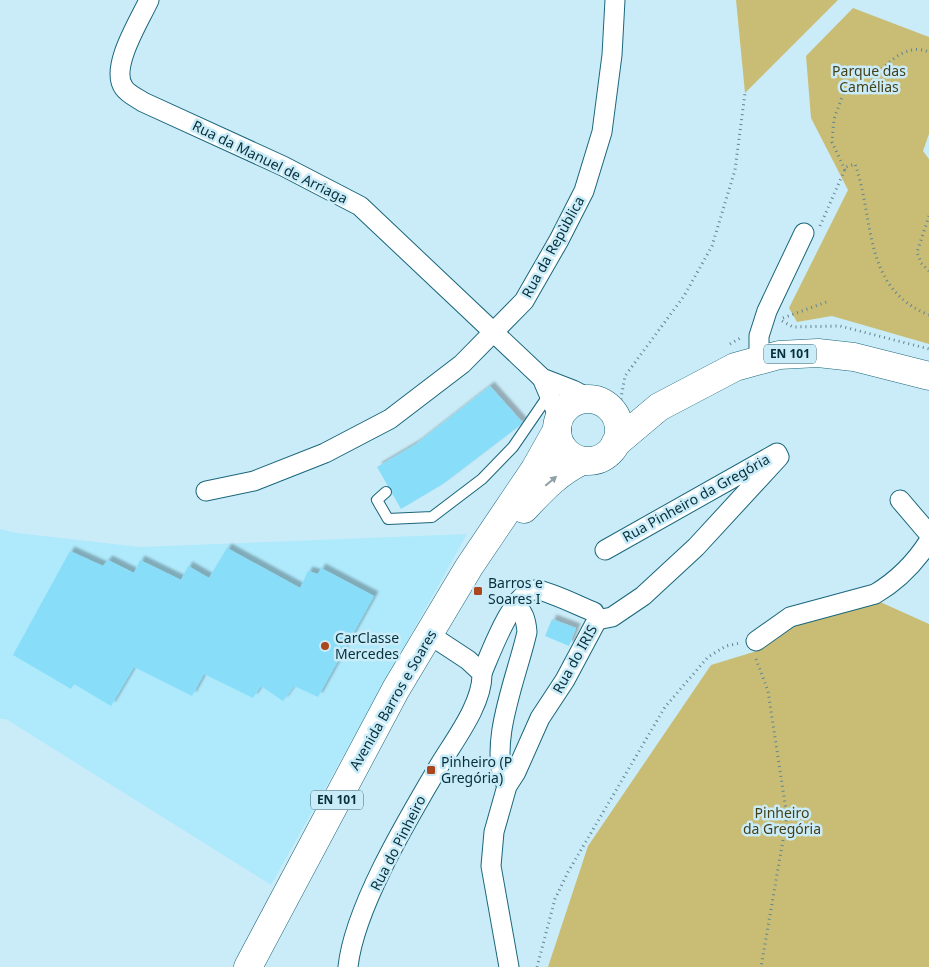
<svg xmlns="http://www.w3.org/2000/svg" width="929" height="967" font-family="'Noto Sans',sans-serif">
<defs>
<filter id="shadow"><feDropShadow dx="4.5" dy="-4.5" stdDeviation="1" flood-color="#0004"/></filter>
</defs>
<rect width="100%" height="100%" fill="#caecf8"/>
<polygon fill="#afe9fc" points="0,529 17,533 140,547 467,534 271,885 6,719 0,719"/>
<g fill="#c9bd76">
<polygon points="736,0 838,0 745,93"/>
<polygon points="853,8 929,37 929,134 923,151 929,159 929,344 832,316 797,322 789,308 848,190 811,118 806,56"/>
<polygon points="878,601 929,624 929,967 548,967 588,846 711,665 760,650 793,625"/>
</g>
<g fill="#88def9" filter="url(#shadow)">
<polygon points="490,386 523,423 443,484 401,509 377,467 416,444"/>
<polygon points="227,548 300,588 308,571 318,574 321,568 374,596 318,697 294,686 283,701 261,686 253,698 204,674 192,696 134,667 111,706 74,684 71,689 13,655 70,551 103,566 108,560 134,573 140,560 181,580 188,566 209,578"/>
<polygon points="552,619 576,628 569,646 545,636"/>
</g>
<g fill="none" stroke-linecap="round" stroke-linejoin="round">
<defs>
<polyline id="lane" points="386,492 377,500 388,519 432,517 482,479 513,447 548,396"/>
<g id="street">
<path d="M149,0C140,20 109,68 124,88C128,94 137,98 143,102L283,166L360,206L542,378L573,390L592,400"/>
<polyline points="759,361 759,336 767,311 804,233"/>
<polyline points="542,378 559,418"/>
<polyline points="206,491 254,481 325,453 390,419 462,364 524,301 559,240 584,191 602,132 612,55 615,0"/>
<polyline points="900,500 929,534"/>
<polyline points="597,620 612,617 643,596 696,547 779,457 777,453 605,550"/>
<path d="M756,641L790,617L875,594C897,581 915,563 929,541"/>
<path d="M482,673C490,655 514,587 537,590C549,591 581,607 594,612L597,620L565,680L540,718L516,772L507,786L494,832L491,866L509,967"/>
<path d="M507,786C486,747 518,674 527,632C526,620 524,612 514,604"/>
<path d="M348,967C354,909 406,822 436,771C452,743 483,705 482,673L468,660L430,635"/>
</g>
<g id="primary">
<circle cx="588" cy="430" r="31"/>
<polyline points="615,444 659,407 735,367 779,355 818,353 854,357 929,376"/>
<path d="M524,509C541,491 558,472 582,461"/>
<polyline points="248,967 396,689 469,567 535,469 557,430"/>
</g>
</defs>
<use href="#lane" stroke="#1a667b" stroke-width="12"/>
<use href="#street" stroke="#1a667b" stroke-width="21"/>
<use href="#primary" stroke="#1a667b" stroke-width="29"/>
<g stroke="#5f8692" stroke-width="3" stroke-dasharray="1 4" stroke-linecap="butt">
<path d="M845,170L832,142L834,119L844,92L866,88C880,70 903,41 929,52"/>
<polyline points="929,216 917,252 921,263 929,271"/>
<path d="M820,226L846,167L855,164C875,220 862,288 929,315"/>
<polyline points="783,318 829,301"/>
<polyline points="782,321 793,327 840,326 929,349"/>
<polyline points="730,344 742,337"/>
<polyline points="619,409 625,376 684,296 712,246 735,170 745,93"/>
<polyline points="756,659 768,691 787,817 761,967"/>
<polyline points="537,967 555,899 568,872 665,707 708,657 726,646 740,643"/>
</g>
<use href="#lane" stroke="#fff" stroke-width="10"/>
<use href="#street" stroke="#fff" stroke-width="19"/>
<use href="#primary" stroke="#fff" stroke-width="28"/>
</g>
<defs><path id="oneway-solid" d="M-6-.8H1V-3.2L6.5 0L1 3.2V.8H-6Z" transform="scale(1.25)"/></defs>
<use fill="#8ea1a7" href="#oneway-solid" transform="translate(551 481) rotate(-40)"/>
<g fill="#ac461c" stroke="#caecf8" stroke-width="2">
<rect x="473" y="586" width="10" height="10" rx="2.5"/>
<circle cx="325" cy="646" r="5"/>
<rect x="426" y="765" width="10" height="10" rx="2.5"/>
</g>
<g text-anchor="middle" stroke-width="5" stroke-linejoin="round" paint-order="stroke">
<g fill="#caecf8" stroke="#3f6874" stroke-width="1">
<rect x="764" y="344.5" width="52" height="19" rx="4"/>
<rect x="311" y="790.5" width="52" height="19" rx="4"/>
</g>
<g font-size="12" font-weight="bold" fill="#042f3b">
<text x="790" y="358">EN 101</text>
<text x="337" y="804">EN 101</text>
</g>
<g font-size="14" fill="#453f18" stroke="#caecf8">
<text x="869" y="76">Parque das<tspan x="869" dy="16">Camélias</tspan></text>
<text x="782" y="818">Pinheiro<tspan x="782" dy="16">da Gregória</tspan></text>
</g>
<g font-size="14" fill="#042f3b" stroke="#caecf8">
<text transform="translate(270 162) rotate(26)" y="5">Rua da Manuel de Arriaga</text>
<text transform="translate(553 247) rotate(-61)" y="5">Rua da Repùblica</text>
<text transform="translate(696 498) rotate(-29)" y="5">Rua Pinheiro da Gregória</text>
<text transform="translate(575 659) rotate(-61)" y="5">Rua do IRIS</text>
<text transform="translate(393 700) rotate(-60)" y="5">Avenida Barros e Soares</text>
<text transform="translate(398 843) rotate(-63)" y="5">Rua do Pinheiro</text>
</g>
<g font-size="14" fill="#042f3b" stroke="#caecf8" text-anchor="start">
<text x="488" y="588">Barros e<tspan x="488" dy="16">Soares I</tspan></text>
<text x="335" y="643">CarClasse<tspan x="335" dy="16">Mercedes</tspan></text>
<text x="441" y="767">Pinheiro (P<tspan x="441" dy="16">Gregória)</tspan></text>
</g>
</g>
</svg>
